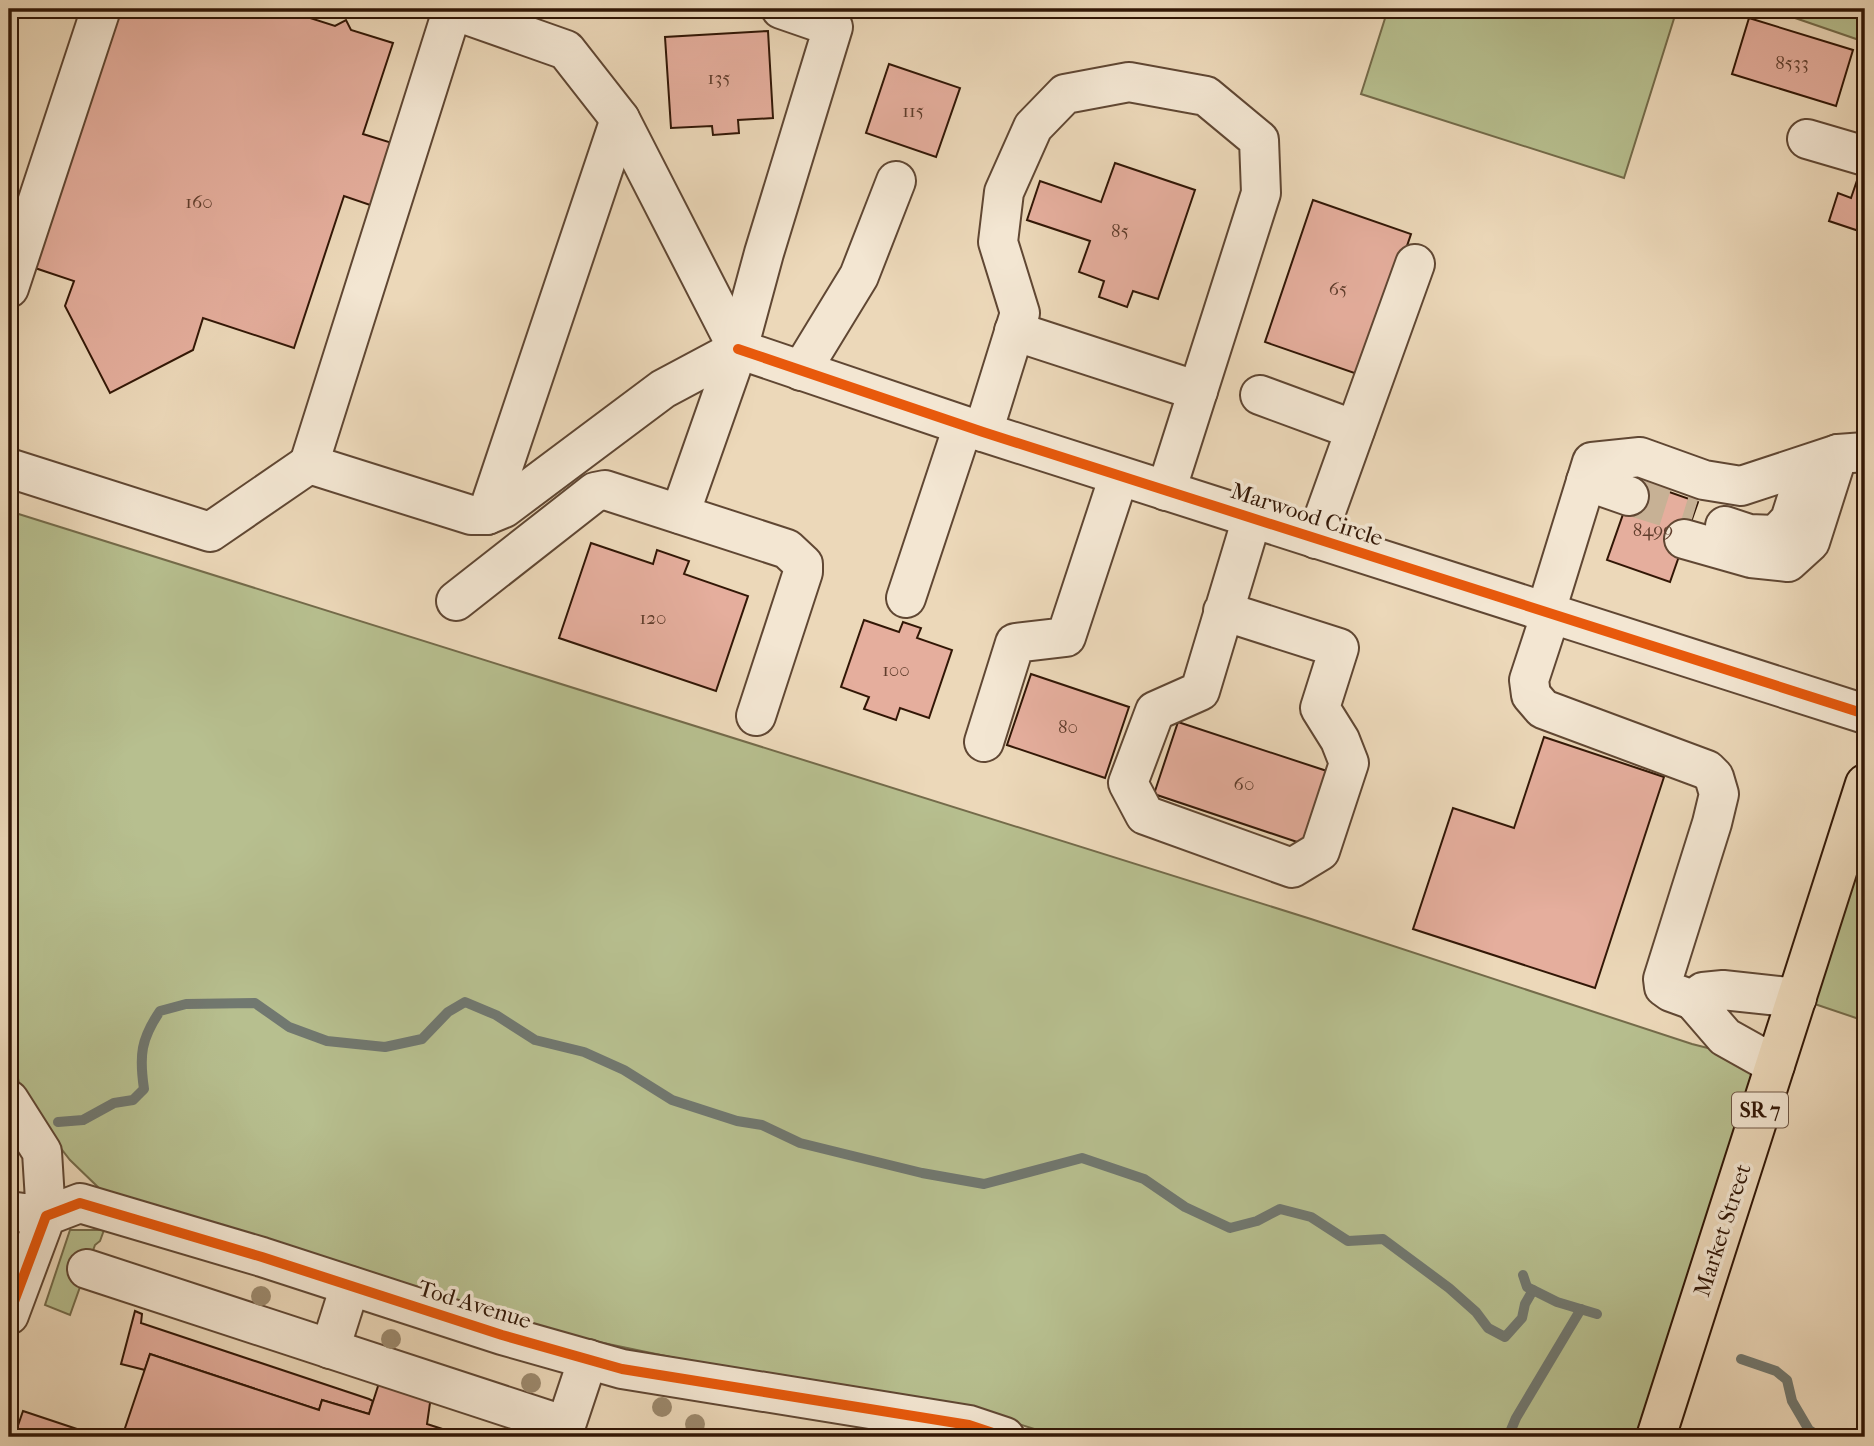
<svg xmlns="http://www.w3.org/2000/svg" width="1874" height="1446" font-family="'IM FELL French Canon',serif">
<rect width="100%" height="100%" fill="#ecd8b9"/>
<filter id="stains"><feTurbulence type="fractalNoise" baseFrequency=".00286" numOctaves="4"/><feColorMatrix values="0 0 0 0 .2 0 0 0 0 .09 0 0 0 0 .02 0 0 0 .5 -.17"/></filter>
<radialGradient id="worn" r=".72"><stop offset=".6" stop-color="#630" stop-opacity="0"/><stop offset="1" stop-color="#630" stop-opacity=".3"/></radialGradient>
<g fill="#b7bf8f" stroke="#746b4a" stroke-width="2">
<polygon points="1388,9 1677,9 1624,178 1361,94"/>
<polygon points="1769,9 1865,9 1865,42"/>
<polygon points="9,511 1311,919 1692,1044 1775,1065 1656,1437 1060,1437 961,1406 747,1373 541,1330 100,1189 70,1160 21,1097 16,1066 15,981 9,942"/>
<polygon points="1865,784 1865,1021 1797,998"/>
<polygon points="70,1230 104,1230 100,1241 95,1245 70,1315 45,1305"/>
</g>
<g fill="none" stroke-linecap="round" stroke-linejoin="round">
<g stroke="#717870" stroke-width="10">
<path d="M58,1122L83,1120L114,1103L133,1100L144,1089C139,1055 141,1039 160,1011L186,1004L255,1003L289,1027L327,1041L385,1047L422,1039L448,1012L465,1002L496,1015L535,1040L584,1052L624,1070L672,1100L737,1121L762,1125L800,1143L922,1173L984,1184L1082,1158L1144,1179L1185,1207L1230,1228L1257,1221L1280,1209L1311,1217L1348,1241L1383,1239L1449,1288L1476,1312L1488,1328L1505,1337L1522,1318L1525,1304L1533,1290"/>
<polyline points="1523,1275 1527,1287 1557,1302 1597,1314"/>
<polyline points="1741,1359 1776,1371 1787,1380 1792,1401 1809,1430 1820,1437"/>
<polyline points="1508,1437 1516,1418 1581,1309"/>
</g>
</g>
<g fill="#e5ae9d" stroke="#321706" stroke-width="2">
<polygon points="120,9 282,9 335,26 346,20 351,30 393,43 363,134 389,142 392,148 373,206 344,196 294,348 203,318 193,350 110,393 65,306 74,281 35,268"/>
<polygon points="1749,18 1853,50 1836,106 1732,74"/>
<polygon points="768,31 773,118 738,120 739,133 713,135 712,126 671,128 665,37"/>
<polygon points="889,64 960,88 936,157 866,133"/>
<polygon points="1864,160 1865,160 1865,233 1829,221 1838,193 1851,198"/>
<polygon points="1115,163 1195,190 1158,299 1133,291 1127,307 1099,297 1104,281 1079,272 1090,241 1027,220 1040,181 1101,202"/>
<polygon points="1313,200 1411,234 1363,376 1265,342"/>
<polygon points="1635,480 1698,502 1670,582 1607,560"/>
<polygon points="591,543 653,564 657,550 689,561 684,574 748,596 716,691 559,638"/>
<polygon points="864,620 899,632 903,622 921,628 917,638 952,650 929,718 900,708 896,720 864,709 869,697 841,687"/>
<polygon points="1031,674 1129,707 1105,778 1007,745"/>
<polygon points="1178,722 1333,773 1309,846 1154,794"/>
<polygon points="1544,737 1664,777 1595,988 1413,929 1453,808 1514,828"/>
<polygon points="135,1311 142,1314 141,1323 369,1399 373,1401 369,1414 322,1400 319,1410 150,1354 145,1370 121,1364"/>
<polygon points="150,1354 319,1410 322,1400 369,1414 380,1380 431,1396 427,1424 467,1437 122,1437"/>
<polygon points="23,1411 101,1437 14,1437"/>
</g>
<g fill="none" stroke-linecap="round" stroke-linejoin="round">
<polyline stroke="#c7b195" stroke-width="38" stroke-dasharray="38 19" stroke-linecap="butt" points="1629,496 1693,516"/>
<defs>
<g id="minor">
<polyline points="450,9 566,50 620,119 738,349"/>
<polyline points="1807,139 1865,156"/>
<polyline points="9,288 101,9"/>
<polyline points="1014,331 1198,391"/>
<polyline points="738,349 983,432 1865,714"/>
<polyline points="801,371 859,276 896,181"/>
<polyline points="1260,395 1355,430"/>
<polyline points="983,432 1020,313 998,242 1004,192 1033,127 1065,94 1129,82 1206,96 1259,140 1261,193 1166,491"/>
<polyline points="309,464 452,11"/>
<polyline points="9,468 210,532 309,464 471,515 487,515 504,508 663,389 738,349"/>
<polyline points="1586,481 1629,496"/>
<polyline points="680,514 738,349 764,253 833,27 781,9"/>
<polyline points="487,515 620,119"/>
<polyline points="1725,526 1749,534 1776,535 1790,520 1805,473"/>
<polyline points="1316,539 1415,264"/>
<polyline points="1684,539 1751,558 1788,562 1810,542 1838,454"/>
<polyline points="906,598 963,426"/>
<polyline points="456,601 595,492 605,490 787,549 803,564 803,572 756,716"/>
<polyline points="1223,611 1339,648 1320,708 1340,740 1349,763 1320,851 1292,868 1145,815 1128,783 1155,711 1200,691 1252,518"/>
<polyline points="1546,611 1592,462 1640,457 1704,480 1741,486 1838,454 1865,452"/>
<polyline points="1551,613 1529,680 1531,695 1543,709 1707,770 1714,777 1719,794 1712,823 1663,979 1664,987 1671,992 1693,1000"/>
<polyline points="984,742 1015,643 1066,637 1119,476"/>
<polyline points="1775,1065 1725,1037 1693,1000 1703,992 1723,990 1797,998"/>
<polyline points="9,1100 42,1152 46,1216 9,1211"/>
<polyline points="87,1269 566,1426"/>
<polyline points="9,1315 46,1216 80,1203 262,1257 502,1335 622,1369 969,1425 1005,1437"/>
<polyline points="330,1349 350,1286"/>
<polyline points="562,1437 588,1359"/>
</g>
<polyline id="major" points="1656,1437 1865,784"/>
</defs>
<use href="#minor" stroke="#604733" stroke-width="42"/>
<use href="#major" stroke="#321706" stroke-width="42"/>
<use href="#minor" stroke="#f3e6d2" stroke-width="38"/>
<use href="#major" stroke="#ecd8b9" stroke-width="38"/>
<defs>
<g id="cycleway">
<polyline points="738,349 983,432 1865,714"/>
<polyline points="9,1315 46,1216 80,1203 262,1257 502,1335 622,1369 969,1425 1005,1437"/>
</g>
</defs>
<use href="#cycleway" stroke="#f3e6d2" stroke-width="15"/>
<use href="#cycleway" stroke="#e8590c" stroke-width="10"/>
</g>
<g fill="#9c896d">
<circle cx="261" cy="1296" r="10"/>
<circle cx="391" cy="1339" r="10"/>
<circle cx="531" cy="1383" r="10"/>
<circle cx="662" cy="1407" r="10"/>
<circle cx="695" cy="1424" r="10"/>
</g>
<g text-anchor="middle" stroke-width="7" stroke-linejoin="round" paint-order="stroke">
<g font-size="19" fill="#5f3d2c">
<text x="1792" y="69">8533</text>
<text x="719" y="84">135</text>
<text x="913" y="117">115</text>
<text x="199" y="208">160</text>
<text x="1120" y="237">85</text>
<text x="1338" y="295">65</text>
<text x="1653" y="536">8499</text>
<text x="653" y="624">120</text>
<text x="896" y="676">100</text>
<text x="1068" y="733">80</text>
<text x="1244" y="790">60</text>
</g>
<rect fill="#f3e6d2" stroke="#6c5543" stroke-width="2" x="1732" y="1092.5" width="56" height="35" rx="5"/>
<g font-size="21" font-weight="bold" fill="#321706">
<text x="1760" y="1117">SR 7</text>
</g>
<g font-size="23" fill="#321706" stroke="#f3e6d2">
<text transform="translate(1307 514) rotate(18)" y="8">Marwood Circle</text>
<text transform="translate(1722 1230) rotate(-72)" y="8">Market Street</text>
<text transform="translate(475 1304) rotate(17)" y="8">Tod Avenue</text>
</g>
</g>
<rect width="1874" height="1446" fill="none" stroke="#ecd8b9" stroke-width="35"/>
<rect x="10" y="10" width="1853" height="1425" fill="none" stroke="#321706" stroke-width="3.5"/>
<rect x="18" y="18" width="1839" height="1411" fill="none" stroke="#321706" stroke-width="2"/>
<rect width="100%" height="100%" filter="url(#stains)"/>
<rect width="100%" height="100%" fill="url(#worn)"/>
</svg>
